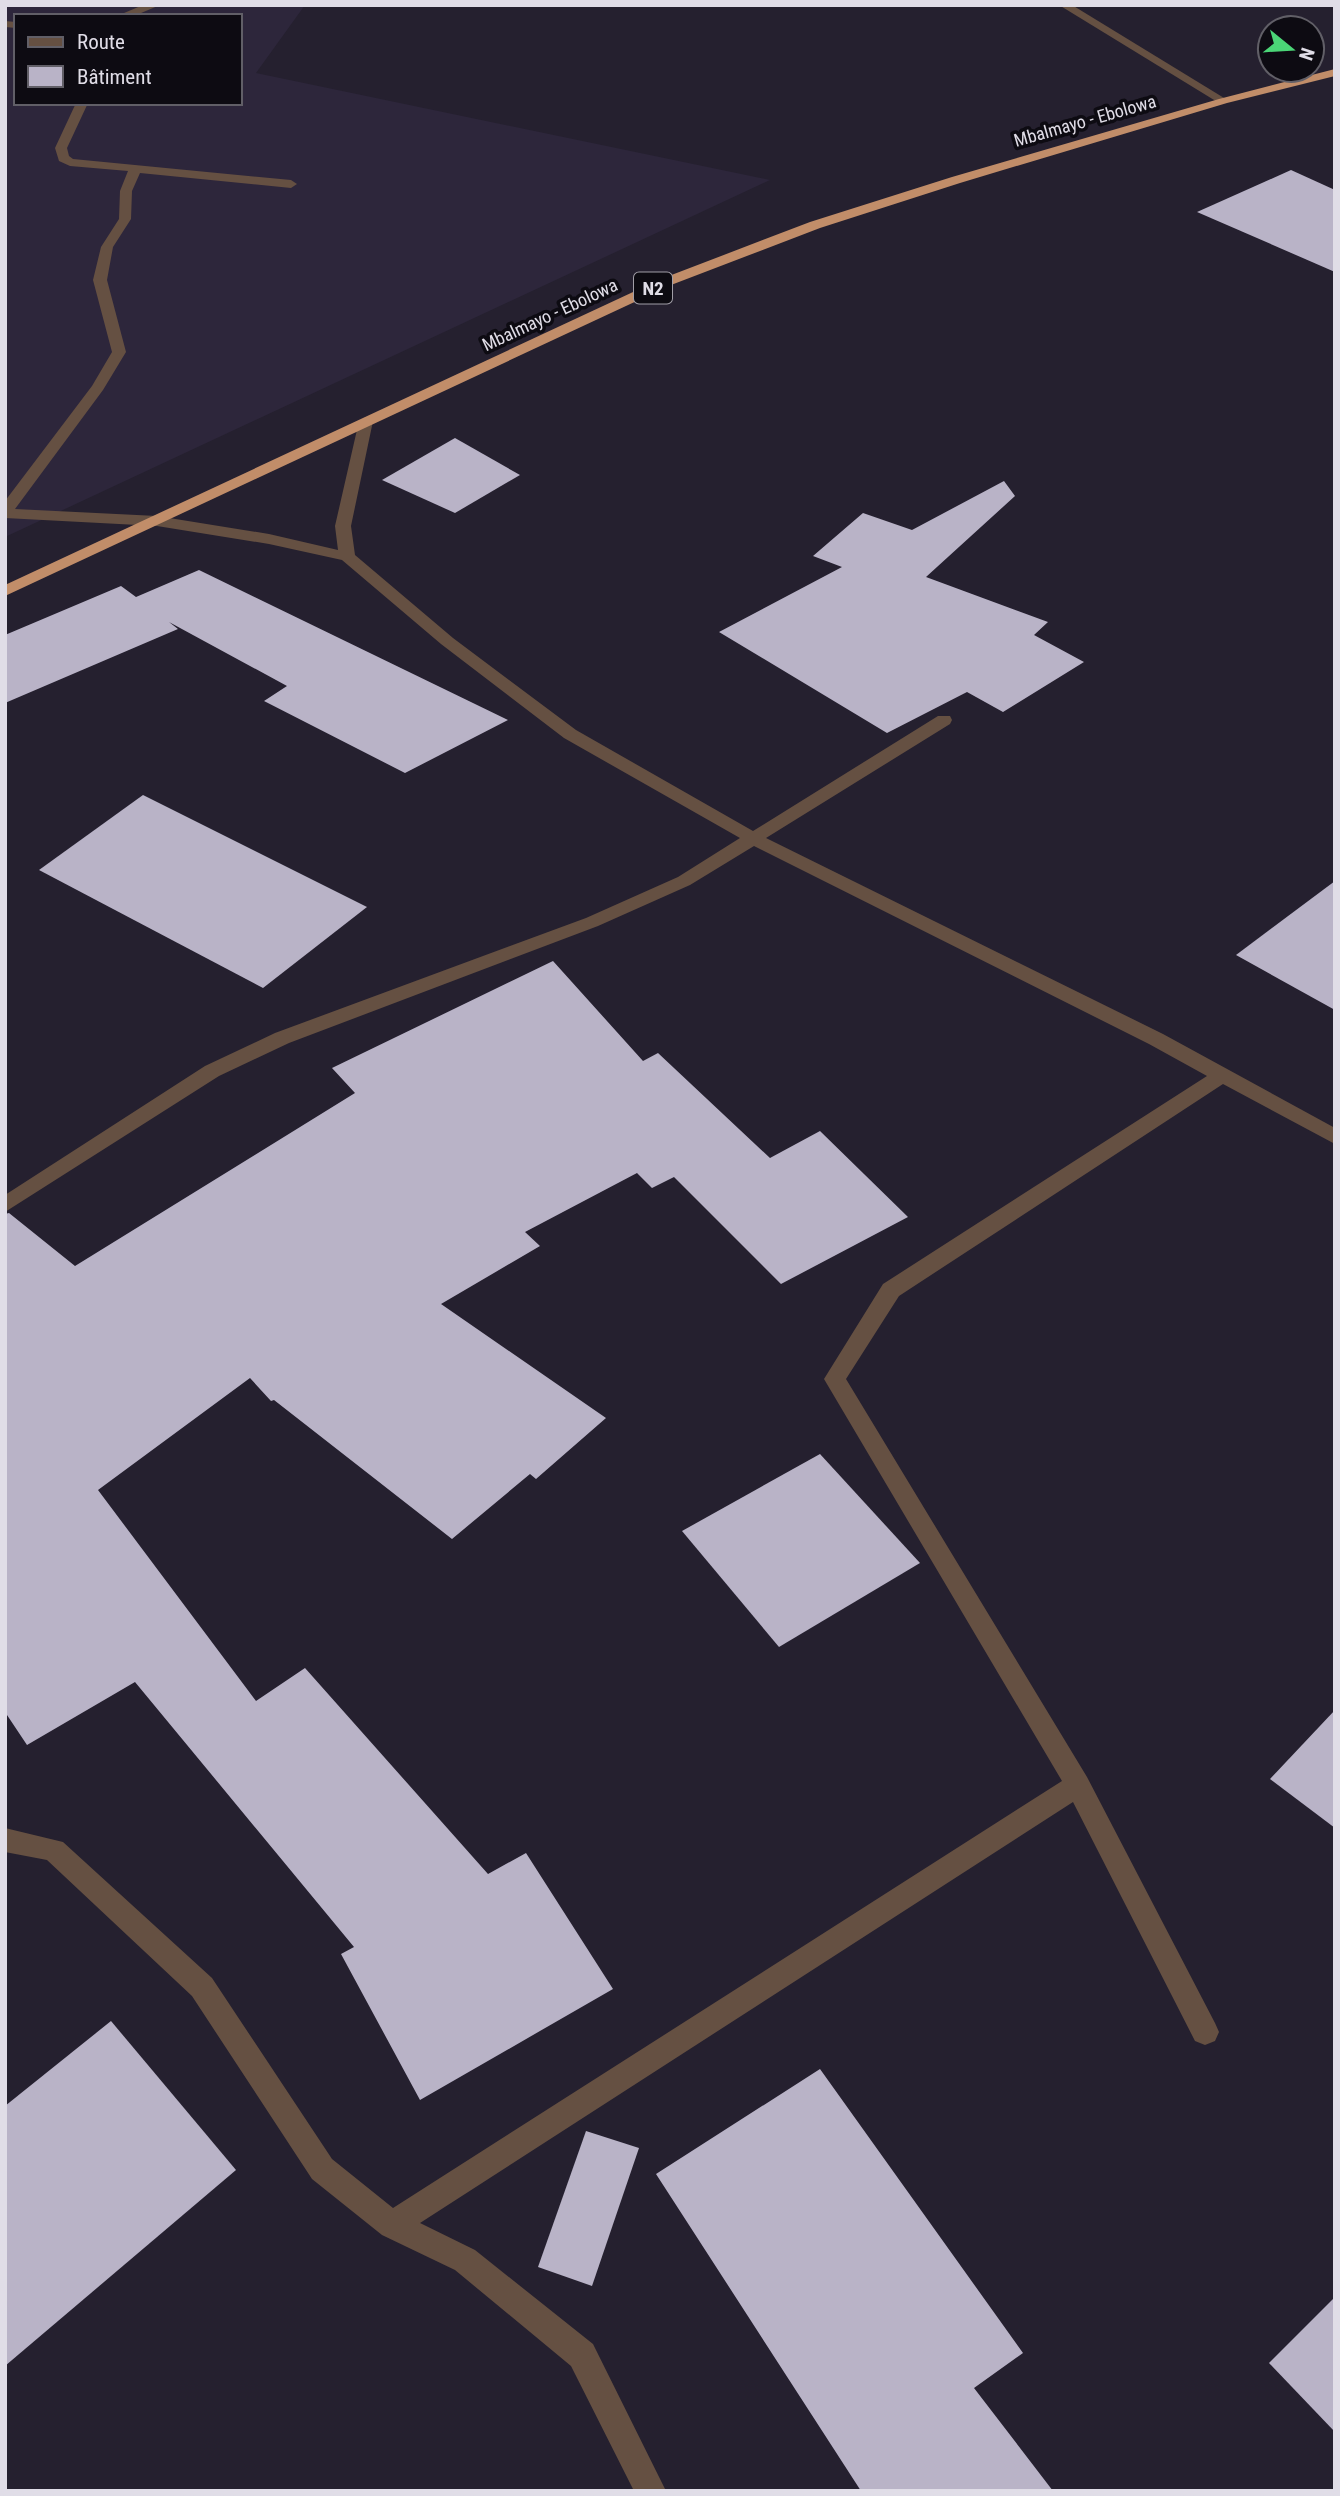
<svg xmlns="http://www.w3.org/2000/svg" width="1340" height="2496" font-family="'Roboto Condensed',sans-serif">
<rect width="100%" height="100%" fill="#25202f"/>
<path fill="#2d263b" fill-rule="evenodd" d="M5,5H305L256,73L770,180L5,537ZM16,16H240V103H16Z"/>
<g fill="#b9b3c7">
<polygon points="1291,170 1335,190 1335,272 1197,212"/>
<polygon points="455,438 520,475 455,513 382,480"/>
<polygon points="1004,481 1015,496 926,577 1048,622 1034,635 1084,662 1003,712 967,692 887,733 719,632 842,567 813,556 863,513 912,530"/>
<polygon points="199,570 508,720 405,773 264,701 287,686 169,622 178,629 5,703 5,635 121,586 136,597"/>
<polygon points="143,795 367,907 263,988 39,870"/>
<polygon points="1335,881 1335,1010 1236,955"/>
<polygon points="553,961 643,1061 658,1053 770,1158 820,1131 908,1217 781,1284 674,1177 652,1188 637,1173 525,1232 540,1246 441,1304 606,1418 536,1479 530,1474 452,1539 274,1400 271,1401 250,1378 98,1490 256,1701 305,1668 488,1874 526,1853 613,1989 420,2100 341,1954 354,1947 135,1682 27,1745 5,1712 5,1214 9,1213 75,1266 355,1093 332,1068"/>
<polygon points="820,1454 920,1563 779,1647 682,1531"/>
<polygon points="1335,1710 1335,1828 1270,1779"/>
<polygon points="111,2021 236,2170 5,2366 5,2106"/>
<polygon points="820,2069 1023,2353 974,2388 1053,2491 861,2491 656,2174"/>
<polygon points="586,2131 639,2148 592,2286 538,2267"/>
<polygon points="1335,2297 1335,2432 1269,2363"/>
</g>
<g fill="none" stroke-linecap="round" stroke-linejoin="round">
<g fill="#655042" fill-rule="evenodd">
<polygon points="143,5 160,5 134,16 117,16"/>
<polygon points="1059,5 1072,5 1229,101 1219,103"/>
<polygon points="5,21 16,22 16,28 5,27"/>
<polygon points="76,103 88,103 67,148 69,156 73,159 291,180 297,184 291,188 140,173 132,191 131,219 113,247 107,280 126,352 103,390 15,509 157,516 269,534 338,550 335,526 359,421 366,417 371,418 373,421 351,526 355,555 453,638 576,730 753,831 938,716 950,716 952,720 950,724 766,838 1163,1034 1335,1128 1335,1144 1223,1084 899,1296 846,1379 1087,1777 1215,2023 1219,2032 1215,2041 1205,2045 1195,2041 1073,1802 420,2223 475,2250 593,2344 666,2491 634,2491 571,2366 455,2270 382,2235 312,2179 192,1996 47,1860 5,1852 5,1828 63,1842 212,1978 332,2159 393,2208 1062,1781 824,1379 883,1284 1207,1076 1149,1044 754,846 690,885 598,926 289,1043 219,1076 5,1212 5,1195 205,1066 275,1033 586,918 678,877 740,838 564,738 441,644 342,560 269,544 157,526 5,518 5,501 92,386 112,352 93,280 101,247 119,219 120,191 128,171 70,166 59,161 55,148"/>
</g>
<polygon fill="#c18d69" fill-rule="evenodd" points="1335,69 1335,76 1227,103 960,183 820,228 671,285 5,596 5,585 661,279 810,222 952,177 1219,99"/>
</g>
<g text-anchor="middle" stroke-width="7" stroke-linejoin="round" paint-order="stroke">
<g font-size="18" fill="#e0dde7" stroke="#0d0b12">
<text transform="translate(1085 121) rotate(-16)" y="6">Mbalmayo - Ebolowa</text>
<text transform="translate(550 315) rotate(-25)" y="6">Mbalmayo - Ebolowa</text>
</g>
<rect fill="#0d0b12" stroke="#a19ea7" stroke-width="2" x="634" y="272.5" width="38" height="31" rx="5"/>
<g font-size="19" font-weight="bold" fill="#e0dde7">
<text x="653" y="295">N2</text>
</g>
</g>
<rect width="1340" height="2496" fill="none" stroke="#e0dde7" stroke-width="14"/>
<rect x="14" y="14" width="228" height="91" fill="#0d0b12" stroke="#615f67" stroke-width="2"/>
<rect x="28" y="37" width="35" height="10" fill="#655042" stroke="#615f67" stroke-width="2"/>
<text x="77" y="49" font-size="21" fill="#e0dde7">Route</text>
<rect x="28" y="66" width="35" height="21" fill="#b9b3c7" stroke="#615f67" stroke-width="2"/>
<text x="77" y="84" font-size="21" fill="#e0dde7">Bâtiment</text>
<g transform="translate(1291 49) rotate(108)"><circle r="33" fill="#0d0b12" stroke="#615f67" stroke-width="2"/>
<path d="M0-5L12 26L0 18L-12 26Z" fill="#4bd677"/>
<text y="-10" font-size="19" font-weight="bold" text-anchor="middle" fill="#e0dde7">N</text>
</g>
</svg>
